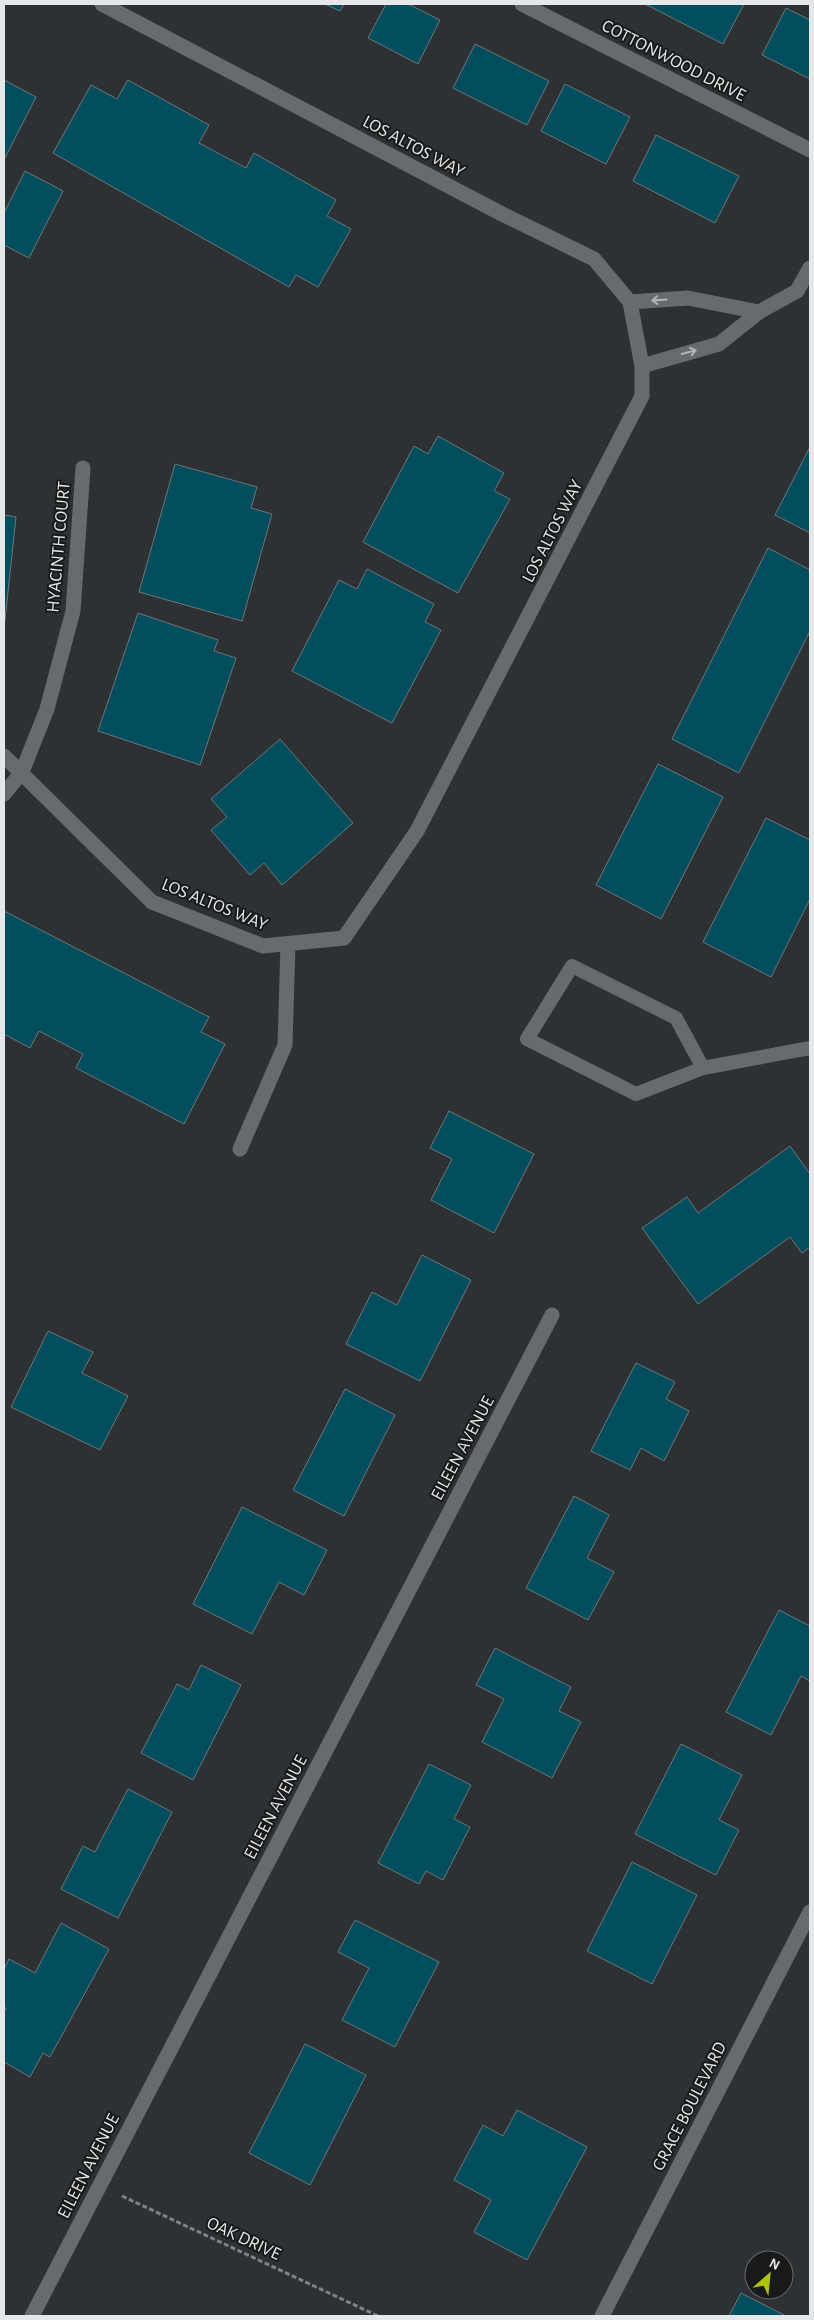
<svg xmlns="http://www.w3.org/2000/svg" width="814" height="2320" font-family="'Alegreya Sans',sans-serif">
<rect width="100%" height="100%" fill="#2e3134"/>
<g fill="#004e5e" stroke="#717677">
<polygon points="325,4 344,4 340,11"/>
<polygon points="386,4 408,4 440,20 418,64 368,38"/>
<polygon points="645,4 744,4 723,44"/>
<polygon points="786,8 810,20 810,79 762,55"/>
<polygon points="475,44 549,81 527,125 453,88"/>
<polygon points="4,80 36,97 4,160"/>
<polygon points="128,80 209,125 199,143 246,168 254,153 336,200 327,216 351,229 318,287 296,275 289,287 53,153 91,85 117,99"/>
<polygon points="565,84 630,117 606,164 541,131"/>
<polygon points="656,135 739,176 715,223 633,181"/>
<polygon points="25,171 63,191 29,258 4,245 4,213"/>
<polygon points="438,436 504,473 494,491 510,499 458,593 363,542 414,446 428,454"/>
<polygon points="810,447 810,533 775,515"/>
<polygon points="175,464 257,487 251,508 272,514 242,621 139,592"/>
<polygon points="4,515 16,517 5,620 4,620"/>
<polygon points="768,548 810,570 810,631 739,773 672,739"/>
<polygon points="367,569 434,604 425,622 441,630 392,723 292,671 339,580 357,589"/>
<polygon points="138,613 218,640 214,651 236,658 200,765 98,731"/>
<polygon points="280,739 353,823 282,885 264,863 250,875 211,830 227,817 211,799"/>
<polygon points="658,764 723,797 661,919 596,885"/>
<polygon points="766,818 810,840 810,899 771,977 703,942"/>
<polygon points="4,911 209,1017 201,1032 225,1044 184,1124 76,1068 83,1054 39,1031 30,1048 4,1034"/>
<polygon points="449,1111 534,1154 494,1233 431,1200 452,1159 430,1148"/>
<polygon points="790,1146 810,1174 810,1247 802,1253 790,1237 698,1304 642,1228 687,1197 698,1213"/>
<polygon points="422,1255 471,1280 420,1381 346,1344 372,1292 397,1305"/>
<polygon points="48,1331 93,1352 82,1373 128,1396 100,1450 11,1407"/>
<polygon points="636,1363 675,1382 666,1399 689,1411 664,1461 641,1448 630,1470 591,1451"/>
<polygon points="345,1389 395,1415 344,1516 293,1490"/>
<polygon points="574,1496 609,1515 587,1558 614,1572 588,1620 526,1588"/>
<polygon points="242,1507 327,1550 304,1595 279,1582 252,1634 193,1604"/>
<polygon points="779,1610 810,1626 810,1681 801,1676 771,1735 726,1712"/>
<polygon points="495,1648 571,1687 559,1711 581,1722 552,1778 482,1742 504,1699 476,1685"/>
<polygon points="201,1665 241,1685 193,1780 141,1753 177,1684 189,1690"/>
<polygon points="681,1744 742,1775 719,1820 739,1830 716,1875 635,1834"/>
<polygon points="429,1764 471,1785 454,1819 470,1827 443,1880 426,1871 419,1884 378,1863"/>
<polygon points="128,1789 172,1812 118,1918 61,1889 83,1846 95,1852"/>
<polygon points="632,1862 697,1895 652,1984 587,1951"/>
<polygon points="355,1920 439,1962 395,2047 342,2020 369,1968 338,1952"/>
<polygon points="61,1923 109,1949 50,2057 43,2053 30,2077 4,2062 4,2012 6,2008 4,2007 4,1969 9,1959 35,1973"/>
<polygon points="305,2044 366,2075 310,2185 249,2153"/>
<polygon points="517,2110 587,2147 527,2260 474,2232 491,2200 454,2180 483,2125 503,2136"/>
<polygon points="741,2293 786,2316 729,2316"/>
</g>
<g fill="none" stroke-linecap="round" stroke-linejoin="round">
<polyline stroke="#808285" stroke-width="3" stroke-dasharray="5 2.5" stroke-linecap="butt" points="122,2196 378,2316"/>
<polyline stroke="#676b6e" stroke-width="14" points="703,1068 676,1018 572,966 527,1039 636,1094 703,1068 810,1048"/>
<g stroke="#676b6e" stroke-width="15">
<polyline points="522,4 810,150"/>
<polyline points="630,302 688,298 759,312"/>
<polyline points="642,366 719,344 759,312 797,291 810,268"/>
<polyline points="4,756 152,902 263,946 344,938 417,831 642,396 642,366 630,302 594,259 502,214 102,4"/>
<polyline points="4,794 22,772 47,709 73,611 83,468"/>
<polyline points="240,1149 285,1045 288,944"/>
<polyline points="32,2316 552,1315"/>
<polyline points="602,2316 810,1912"/>
</g>
</g>
<defs><path id="oneway-shaft" d="M-6 0H5M1.5-3L5.5 0L1.5 3" fill="none" stroke-width="1.6" stroke-linecap="round" stroke-linejoin="round" transform="scale(1.25)"/></defs>
<g stroke="#b3b5b8">
<use href="#oneway-shaft" transform="translate(659 300) rotate(176)"/>
<use href="#oneway-shaft" transform="translate(689 352) rotate(-15)"/>
</g>
<g text-anchor="middle" stroke-width="4" stroke-linejoin="round" paint-order="stroke">
<g font-size="18" fill="#e5e7e9" stroke="#17191a">
<text transform="translate(674 60) rotate(27)" y="6">COTTONWOOD DRIVE</text>
<text transform="translate(414 146) rotate(28)" y="6">LOS ALTOS WAY</text>
<text transform="translate(552 531) rotate(-63)" y="6">LOS ALTOS WAY</text>
<text transform="translate(58 547) rotate(-85)" y="6">HYACINTH COURT</text>
<text transform="translate(215 904) rotate(22)" y="6">LOS ALTOS WAY</text>
<text transform="translate(462 1448) rotate(-62)" y="6">EILEEN AVENUE</text>
<text transform="translate(275 1807) rotate(-62)" y="6">EILEEN AVENUE</text>
<text transform="translate(689 2106) rotate(-63)" y="6">GRACE BOULEVARD</text>
<text transform="translate(88 2166) rotate(-63)" y="6">EILEEN AVENUE</text>
<text transform="translate(244 2238) rotate(25)" y="6">OAK DRIVE</text>
</g>
</g>
<rect width="814" height="2320" fill="none" stroke="#e5e7e9" stroke-width="10"/>
<g transform="translate(769 2275) rotate(27)"><circle r="24" fill="#17191a" stroke="#696b6d"/>
<path d="M0-4L9 19L0 12L-9 19Z" fill="#afc504"/>
<text y="-8" font-size="14" font-weight="bold" text-anchor="middle" fill="#e5e7e9">N</text>
</g>
</svg>
